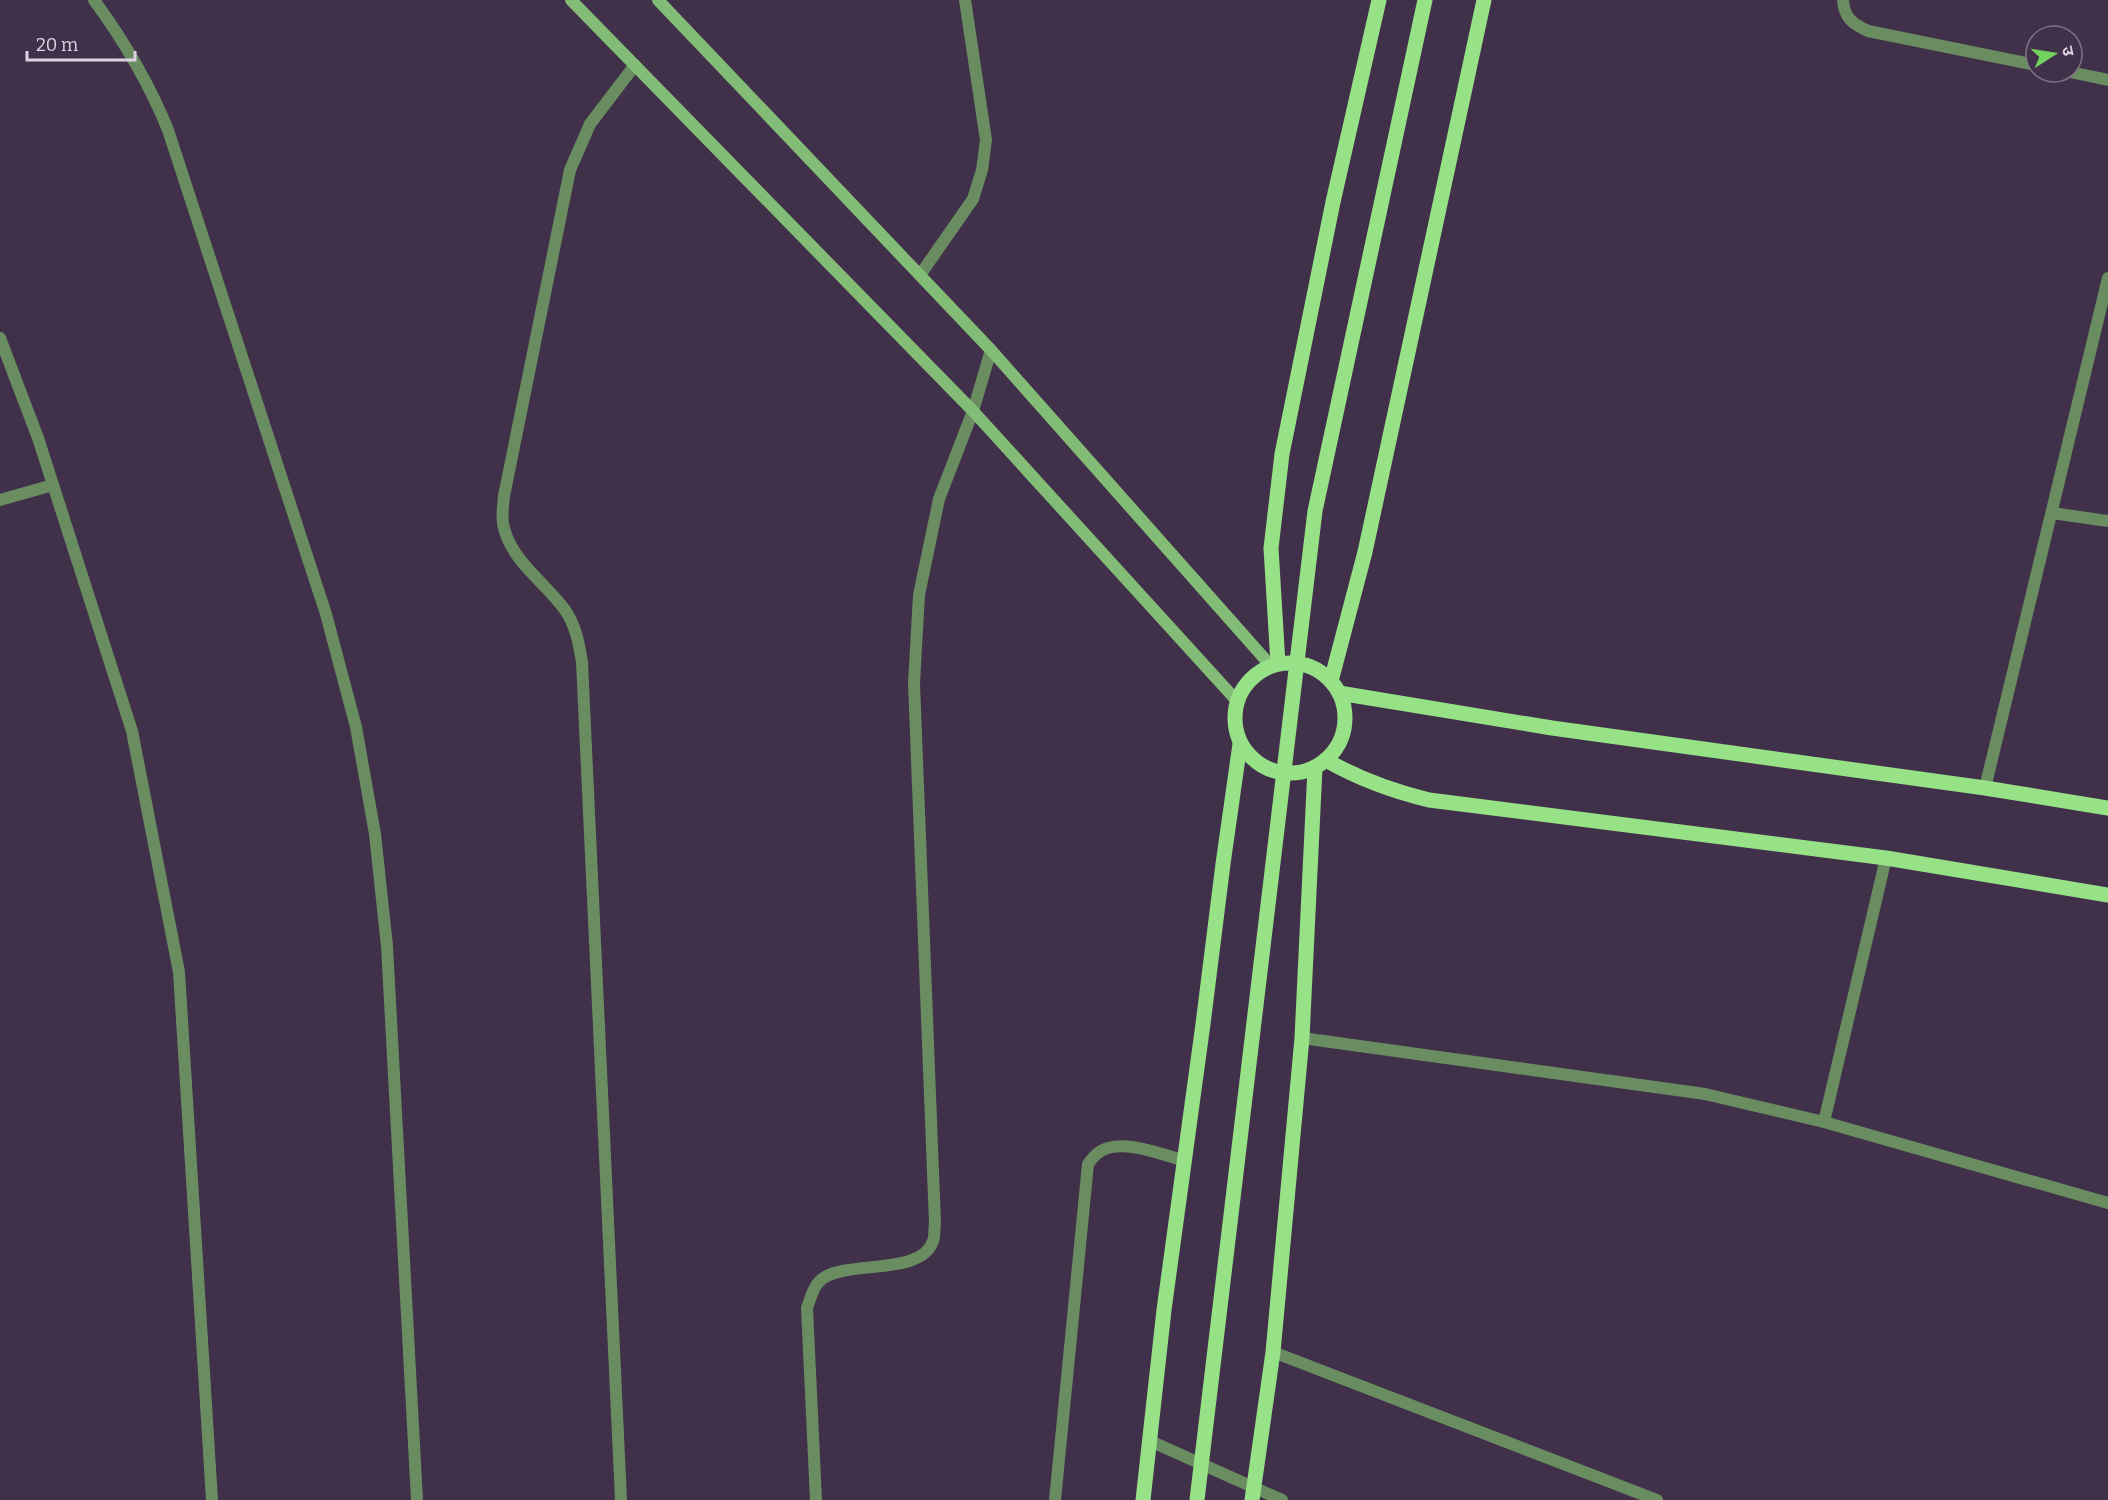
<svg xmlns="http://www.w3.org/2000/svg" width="2108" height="1500" font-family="Bitter,'Noto Sans Devanagari',serif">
<rect width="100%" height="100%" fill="#403049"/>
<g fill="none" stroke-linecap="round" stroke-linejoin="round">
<g stroke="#698d61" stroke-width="12">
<path d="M1843,0C1844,18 1853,24 1868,31L2036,65"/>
<polyline points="2070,72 2108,80"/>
</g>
<g stroke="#698d61" stroke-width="12">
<path d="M94,0C124,41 149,83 168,130L326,614L356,727L375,834L387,946L417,1500"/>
<polyline points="920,275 973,199 982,170 986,140 965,0"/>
<polyline points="0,338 38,438 132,731 179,972 212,1500"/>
<polyline points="0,500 53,485"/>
<polyline points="2052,513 2108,521"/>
<polyline points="1985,788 2108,278"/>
<polyline points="1302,1038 1705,1094 1824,1122 2108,1203"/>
<polyline points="1824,1122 1886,858"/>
<polyline points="1273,1352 1657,1500"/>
<polyline points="1150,1441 1282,1500"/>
<path d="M621,1500L582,662C579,644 576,626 565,610C545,582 513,563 504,528C501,519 503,506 504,496L570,170L590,124L635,65"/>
<path d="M816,1500L807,1308C811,1297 814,1283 825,1277C852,1261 922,1275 933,1241C935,1236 934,1228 935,1223L914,683L919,595L939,499L973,411L991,350"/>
<path d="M1055,1500L1088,1164C1091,1160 1094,1156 1098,1153C1119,1137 1161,1154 1185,1161"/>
</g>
<g stroke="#83bc76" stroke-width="12">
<polyline points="571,0 973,411 1237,701"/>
<polyline points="658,0 991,350 1271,666"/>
</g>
<g stroke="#97e186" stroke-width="15">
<circle cx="1290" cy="718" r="55"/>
<polyline points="1278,664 1271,548 1282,454 1333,202 1379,0"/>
<polyline points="1331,681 1365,552 1484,0"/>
<polyline points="1339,693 1552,728 1985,788 2108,808"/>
<path d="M1326,760C1359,779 1392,791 1429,800L1886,858L2108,895"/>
<polyline points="1143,1500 1164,1310 1203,1024 1223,864 1240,744"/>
<polyline points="1252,1500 1273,1352 1302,1038 1315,768"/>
</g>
<polyline stroke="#97e186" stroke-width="15" points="1197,1500 1315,511 1425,0"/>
</g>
<g transform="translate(2054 54) rotate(78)"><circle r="28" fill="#403049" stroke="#7f7187" stroke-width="1.5"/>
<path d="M0-4.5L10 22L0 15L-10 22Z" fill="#73d25d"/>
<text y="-9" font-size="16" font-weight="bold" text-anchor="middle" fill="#ddd2e3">उ</text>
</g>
<path d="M27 51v9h108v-9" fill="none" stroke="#ddd2e3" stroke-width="3"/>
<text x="36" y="51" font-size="18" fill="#ddd2e3" stroke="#403049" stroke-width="4.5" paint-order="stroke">20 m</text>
</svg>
